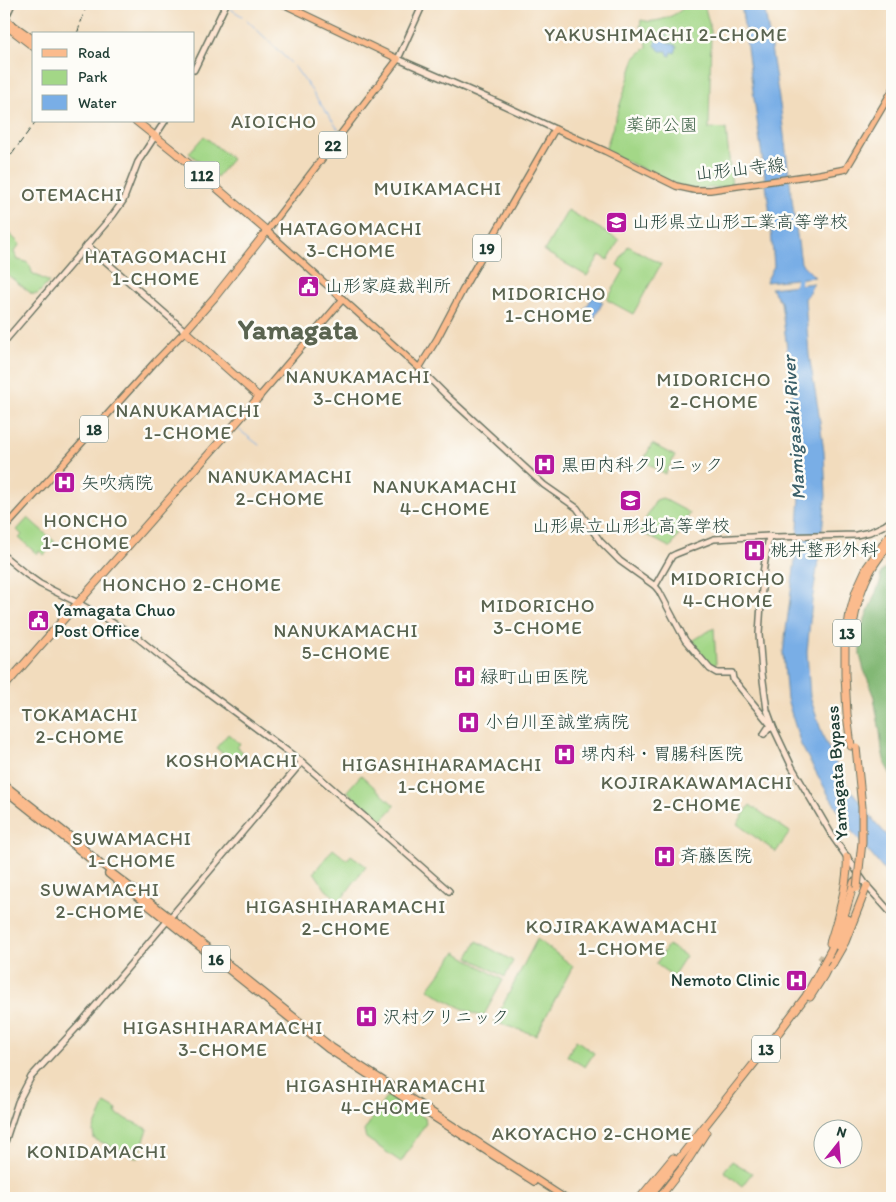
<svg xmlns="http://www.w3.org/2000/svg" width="896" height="1202" font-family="Itim,'Klee One',sans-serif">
<rect width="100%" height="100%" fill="#fdfcf7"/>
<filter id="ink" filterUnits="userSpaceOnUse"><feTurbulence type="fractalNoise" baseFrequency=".02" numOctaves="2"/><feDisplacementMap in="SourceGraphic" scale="10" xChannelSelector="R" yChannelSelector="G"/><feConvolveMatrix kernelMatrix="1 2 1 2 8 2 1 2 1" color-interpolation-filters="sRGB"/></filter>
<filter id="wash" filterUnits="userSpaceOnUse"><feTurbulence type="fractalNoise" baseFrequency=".0096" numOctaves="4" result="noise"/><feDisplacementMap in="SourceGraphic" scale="20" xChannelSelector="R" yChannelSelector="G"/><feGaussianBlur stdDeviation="1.12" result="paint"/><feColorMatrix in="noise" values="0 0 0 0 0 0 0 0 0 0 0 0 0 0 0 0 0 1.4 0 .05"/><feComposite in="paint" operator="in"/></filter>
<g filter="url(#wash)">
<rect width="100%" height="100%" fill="#f2dcbd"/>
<g fill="#a3d787" stroke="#618a5e">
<path d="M686,4H704L711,31L709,130L710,128L726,129L732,187L686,189L605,151L635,58L647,47L646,28L640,27L641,20C646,21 650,22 654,21C664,20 682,13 686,4Z"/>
<polygon points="204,136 232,159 217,177 189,153"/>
<polygon points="568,210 619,240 608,260 600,255 587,276 544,251"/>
<path d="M4,228L20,244L14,252L18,260C27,261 31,264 32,273L49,282L38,294H32L4,272Z"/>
<polygon points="628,246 661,264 633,314 607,300 624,270 617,265"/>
<polygon points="652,444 675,456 665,474 643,461"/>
<polygon points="662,498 690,513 671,548 639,531 656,500"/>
<polygon points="28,518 55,542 44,555 39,551 37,554 19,538 22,535 17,530"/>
<polygon points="714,628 716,664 712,667 692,641"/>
<polygon points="228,734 240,744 237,747 243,752 234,763 216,748"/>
<polygon points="361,775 395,806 381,821 347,791"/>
<polygon points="750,805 790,832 776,852 737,824"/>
<polygon points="333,849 347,860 351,855 366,866 340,901 326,890 314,872"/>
<polygon points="537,939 573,966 536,1035 494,1022"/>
<polygon points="477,941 513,961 505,977 468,957"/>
<polygon points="668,945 686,956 673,976 656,964"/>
<path d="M456,952L503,980L483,1017C463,1010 445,1000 428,989Z"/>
<polygon points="576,1040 594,1053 585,1067 567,1056"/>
<polygon points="390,1095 425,1118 426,1123 401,1162 366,1138 364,1131 387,1096"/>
<polygon points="105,1103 117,1110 116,1114 148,1129 138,1158 94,1139 93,1131"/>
<polygon points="732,1161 752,1173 742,1186 724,1171"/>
</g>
<polygon fill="#82b874" stroke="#507a54" points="892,563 892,777 885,764 882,750 880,732 873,692 864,670 860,655 860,631 881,580 880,574 886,567"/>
<g fill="#79aee6" stroke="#4c768d">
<polygon points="741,4 764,4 781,111 793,207 801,263 815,277 766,282 774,266 769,207"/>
<polygon points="662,33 666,35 667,42 675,45 677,47 675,53 672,52 671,53 671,56 668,55 667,51 660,51 655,45 657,37"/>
<polygon points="814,283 805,299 809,355 818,408 824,452 826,496 820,549 812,601 807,652 810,697 824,739 845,782 875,822 892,841 892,880 850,829 828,794 801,745 787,699 783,653 797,545 800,495 798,455 795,411 781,302 771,288"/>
<polygon points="593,296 603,302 591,324 580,318"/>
</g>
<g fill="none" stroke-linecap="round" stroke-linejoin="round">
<g stroke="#79aee6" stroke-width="1">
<polyline points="229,8 242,16"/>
<polyline points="247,20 294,66 312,91"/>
<polyline points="313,93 338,129"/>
<polyline points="238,429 259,445"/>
</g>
<polyline stroke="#79aee6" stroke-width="5.5" points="797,293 799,278 798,272"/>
</g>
</g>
<g filter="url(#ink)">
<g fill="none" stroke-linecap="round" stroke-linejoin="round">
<polyline stroke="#c8bca2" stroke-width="5" stroke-dasharray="5 2.5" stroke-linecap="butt" points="819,956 834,968"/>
<defs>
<g id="secondary">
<polyline points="423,4 398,59 499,103 555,129"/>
<polyline points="4,21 12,4"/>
<polyline points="194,70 226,4"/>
<polyline points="87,245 185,331"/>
<polyline points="4,342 113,215 123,201 138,162 165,121"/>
<polyline points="419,368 448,397 544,485 577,508 600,541 620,561 655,586 659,591 685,640 710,669 717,673 732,673 733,679 774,729"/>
<polyline points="769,536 763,573 759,634 762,673 767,710 774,729 792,767 833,837 867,886 892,914"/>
<polyline points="4,556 26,574 40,584 78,603 134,635 180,672 302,762 449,891"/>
<polyline points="655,586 672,556 676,554 714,539 769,536 775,537 856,535 870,532 885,525 892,520"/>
<polyline points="764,734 768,728 773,728"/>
<polyline points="4,1145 18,1102 31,1077 79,1025 302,762"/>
</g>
<g id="primary">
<polyline points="283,4 398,59 267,231 419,368 437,339 467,282 555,129 605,151 676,186 694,190 710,190 820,174 846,169 892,91"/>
<polyline points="259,397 343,299"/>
<polyline points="4,529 155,362 185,331"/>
<polyline points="4,784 74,839 102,865 170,917 332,1047 565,1198"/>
<polyline points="4,790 58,833 93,862"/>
<polyline points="108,874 329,1050 534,1182"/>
</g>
<g id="highway">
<polyline points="4,19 34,40"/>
<polyline points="4,24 34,47"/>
<path d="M852,632C855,610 861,587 872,568C878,558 886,549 892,539"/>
<polyline points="4,687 259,397 185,331 214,298 267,231 176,153 136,121"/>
<polyline points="851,746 847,714 845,675 845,643 850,613 856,591 867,567 892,532"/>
<path d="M830,943C837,921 849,880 847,857"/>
<polyline points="838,946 844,931 848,919"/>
<polyline points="833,963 845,942 867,886"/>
<polyline points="810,997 824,975 831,961"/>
<polyline points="640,1198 673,1158"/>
<polyline points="648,1198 779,1032 806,996 831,950 846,910 854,882"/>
<polyline points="659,1198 684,1166 706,1132"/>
</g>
</defs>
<use href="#secondary" stroke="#697564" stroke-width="8"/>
<use href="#primary" stroke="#697564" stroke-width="8"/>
<use href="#highway" stroke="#697564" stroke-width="9"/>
<use href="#secondary" stroke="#fde4d1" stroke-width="5"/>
<use href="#primary" stroke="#fbbb8d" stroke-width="5.5"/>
<use href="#highway" stroke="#fbbb8d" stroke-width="7"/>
<g stroke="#1f3d34" stroke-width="1" stroke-dasharray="8 4" stroke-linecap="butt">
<polyline points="77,34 87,4"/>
<polyline points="4,165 36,121"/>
</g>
<defs>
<g id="highway-bridge">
<polyline points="856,747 862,807 862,842 857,888"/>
<polyline points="830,968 833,963"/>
</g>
</defs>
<use href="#highway-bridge" stroke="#697564" stroke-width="9" stroke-linecap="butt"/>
<use href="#highway-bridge" stroke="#fbbb8d" stroke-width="7"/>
</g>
</g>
<defs>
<symbol id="school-square" viewBox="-11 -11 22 22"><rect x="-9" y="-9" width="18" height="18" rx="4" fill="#b5179e" stroke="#fdfcf7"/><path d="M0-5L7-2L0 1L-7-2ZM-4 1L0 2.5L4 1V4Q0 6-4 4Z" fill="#fff"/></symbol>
<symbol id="civic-square" viewBox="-11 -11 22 22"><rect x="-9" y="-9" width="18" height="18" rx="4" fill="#b5179e" stroke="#fdfcf7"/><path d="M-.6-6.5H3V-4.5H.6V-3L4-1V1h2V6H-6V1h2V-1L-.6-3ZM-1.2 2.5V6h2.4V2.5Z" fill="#fff"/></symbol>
<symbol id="hospital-square" viewBox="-11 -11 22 22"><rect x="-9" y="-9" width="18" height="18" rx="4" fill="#b5179e" stroke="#fdfcf7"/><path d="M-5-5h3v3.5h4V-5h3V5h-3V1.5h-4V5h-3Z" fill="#fff"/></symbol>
</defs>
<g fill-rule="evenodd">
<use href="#school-square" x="604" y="210" width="25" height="25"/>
<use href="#civic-square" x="296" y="274" width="25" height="25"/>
<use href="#hospital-square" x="532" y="452" width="25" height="25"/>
<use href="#hospital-square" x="52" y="470" width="25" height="25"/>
<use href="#school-square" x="618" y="488" width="25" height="25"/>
<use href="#hospital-square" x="742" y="538" width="25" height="25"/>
<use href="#civic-square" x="26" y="608" width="25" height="25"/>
<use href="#hospital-square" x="452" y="664" width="25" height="25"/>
<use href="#hospital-square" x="456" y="710" width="25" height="25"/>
<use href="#hospital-square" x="552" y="742" width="25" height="25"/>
<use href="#hospital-square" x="652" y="844" width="25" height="25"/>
<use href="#hospital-square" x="784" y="968" width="25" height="25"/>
<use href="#hospital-square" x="354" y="1004" width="25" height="25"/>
</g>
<g text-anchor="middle" stroke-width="5" stroke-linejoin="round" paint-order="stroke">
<g fill="#fdfcf7" stroke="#62766e" stroke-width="1">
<rect x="319" y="131.5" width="28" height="27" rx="4"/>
<rect x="184.5" y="161.5" width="35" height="27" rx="4"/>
<rect x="473" y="234.5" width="28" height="27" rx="4"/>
<rect x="80" y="415.5" width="28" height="27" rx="4"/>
<rect x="833" y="619.5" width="28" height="27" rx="4"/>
<rect x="202" y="945.5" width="28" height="27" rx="4"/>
<rect x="752" y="1035.5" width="28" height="27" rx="4"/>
</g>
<g font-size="16" font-weight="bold" fill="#1f3d34">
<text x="333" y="151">22</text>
<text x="202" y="181">112</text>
<text x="487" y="254">19</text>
<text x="94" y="435">18</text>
<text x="847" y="639">13</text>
<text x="216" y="965">16</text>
<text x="766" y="1055">13</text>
</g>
<g font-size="18" fill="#406449" stroke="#fdfcf7">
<text x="662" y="131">薬師公園</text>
</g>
<g font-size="18" fill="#1f3d34" stroke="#fdfcf7">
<text transform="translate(740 169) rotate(-6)" y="6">山形山寺線</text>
<text transform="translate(837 773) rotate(-94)" y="6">Yamagata Bypass</text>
</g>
<g font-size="18" fill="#1f3d34" stroke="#fdfcf7" text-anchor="start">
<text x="632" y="228">山形県立山形工業高等学校</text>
<text x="325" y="292">山形家庭裁判所</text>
<text x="561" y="471">黒田内科クリニック</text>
<text x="81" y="489">矢吹病院</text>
<text x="631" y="532" text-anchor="middle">山形県立山形北高等学校</text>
<text x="770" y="556">桃井整形外科</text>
<text x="54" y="616">Yamagata Chuo<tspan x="54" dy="21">Post Office</tspan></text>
<text x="480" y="683">緑町山田医院</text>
<text x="485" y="728">小白川至誠堂病院</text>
<text x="581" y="760">堺内科・胃腸科医院</text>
<text x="680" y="862">斉藤医院</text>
<text x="780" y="986" text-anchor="end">Nemoto Clinic</text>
<text x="383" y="1023">沢村クリニック</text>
</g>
<g font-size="19" letter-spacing="1" fill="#5a6450" stroke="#fdfcf7">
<text x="666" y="41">YAKUSHIMACHI 2-CHOME</text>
<text x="274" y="128">AIOICHO</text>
<text x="438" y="195">MUIKAMACHI</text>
<text x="72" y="201">OTEMACHI</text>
<text x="351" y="235">HATAGOMACHI<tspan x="351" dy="22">3-CHOME</tspan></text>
<text x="156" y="263">HATAGOMACHI<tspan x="156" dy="22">1-CHOME</tspan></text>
<text x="549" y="300">MIDORICHO<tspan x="549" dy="22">1-CHOME</tspan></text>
<text x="358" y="383">NANUKAMACHI<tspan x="358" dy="22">3-CHOME</tspan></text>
<text x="714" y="386">MIDORICHO<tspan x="714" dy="22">2-CHOME</tspan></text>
<text x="188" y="417">NANUKAMACHI<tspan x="188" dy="22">1-CHOME</tspan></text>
<text x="280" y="483">NANUKAMACHI<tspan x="280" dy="22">2-CHOME</tspan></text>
<text x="445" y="493">NANUKAMACHI<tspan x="445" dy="22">4-CHOME</tspan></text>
<text x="86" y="527">HONCHO<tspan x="86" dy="22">1-CHOME</tspan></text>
<text x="728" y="585">MIDORICHO<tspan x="728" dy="22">4-CHOME</tspan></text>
<text x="192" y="591">HONCHO 2-CHOME</text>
<text x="538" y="612">MIDORICHO<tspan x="538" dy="22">3-CHOME</tspan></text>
<text x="346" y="637">NANUKAMACHI<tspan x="346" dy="22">5-CHOME</tspan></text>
<text x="80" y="721">TOKAMACHI<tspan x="80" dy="22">2-CHOME</tspan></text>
<text x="232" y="767">KOSHOMACHI</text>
<text x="442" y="771">HIGASHIHARAMACHI<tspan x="442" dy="22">1-CHOME</tspan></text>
<text x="697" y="789">KOJIRAKAWAMACHI<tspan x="697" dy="22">2-CHOME</tspan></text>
<text x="132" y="845">SUWAMACHI<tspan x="132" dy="22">1-CHOME</tspan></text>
<text x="100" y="896">SUWAMACHI<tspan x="100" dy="22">2-CHOME</tspan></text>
<text x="346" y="913">HIGASHIHARAMACHI<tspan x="346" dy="22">2-CHOME</tspan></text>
<text x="622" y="933">KOJIRAKAWAMACHI<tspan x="622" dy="22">1-CHOME</tspan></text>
<text x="223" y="1034">HIGASHIHARAMACHI<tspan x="223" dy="22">3-CHOME</tspan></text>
<text x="386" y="1092">HIGASHIHARAMACHI<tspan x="386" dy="22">4-CHOME</tspan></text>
<text x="592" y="1140">AKOYACHO 2-CHOME</text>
<text x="97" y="1158">KONIDAMACHI</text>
</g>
<g font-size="19" font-style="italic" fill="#3a5f69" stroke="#fdfcf7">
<text transform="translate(793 428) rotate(-94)" y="7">Mamigasaki River</text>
</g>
<g font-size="28" font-weight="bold" fill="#5a6450" stroke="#fdfcf7">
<text x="298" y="339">Yamagata</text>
</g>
</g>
<rect width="896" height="1202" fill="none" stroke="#fdfcf7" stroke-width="20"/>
<rect x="32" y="32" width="162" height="90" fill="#fdfcf7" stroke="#a4b0a9"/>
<rect x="42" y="49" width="25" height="8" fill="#fbbb8d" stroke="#a4b0a9"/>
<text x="78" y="58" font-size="15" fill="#1f3d34">Road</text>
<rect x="42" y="70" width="25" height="15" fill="#a3d787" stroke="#a4b0a9"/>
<text x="78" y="82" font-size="15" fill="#1f3d34">Park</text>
<rect x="42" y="95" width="25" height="15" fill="#79aee6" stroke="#a4b0a9"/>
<text x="78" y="108" font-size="15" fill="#1f3d34">Water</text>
<g transform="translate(838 1144) rotate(17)"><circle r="24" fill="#fdfcf7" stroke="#a4b0a9"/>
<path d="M0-4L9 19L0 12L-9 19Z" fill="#b5179e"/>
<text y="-8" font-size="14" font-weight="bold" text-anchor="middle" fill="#1f3d34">N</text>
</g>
</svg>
